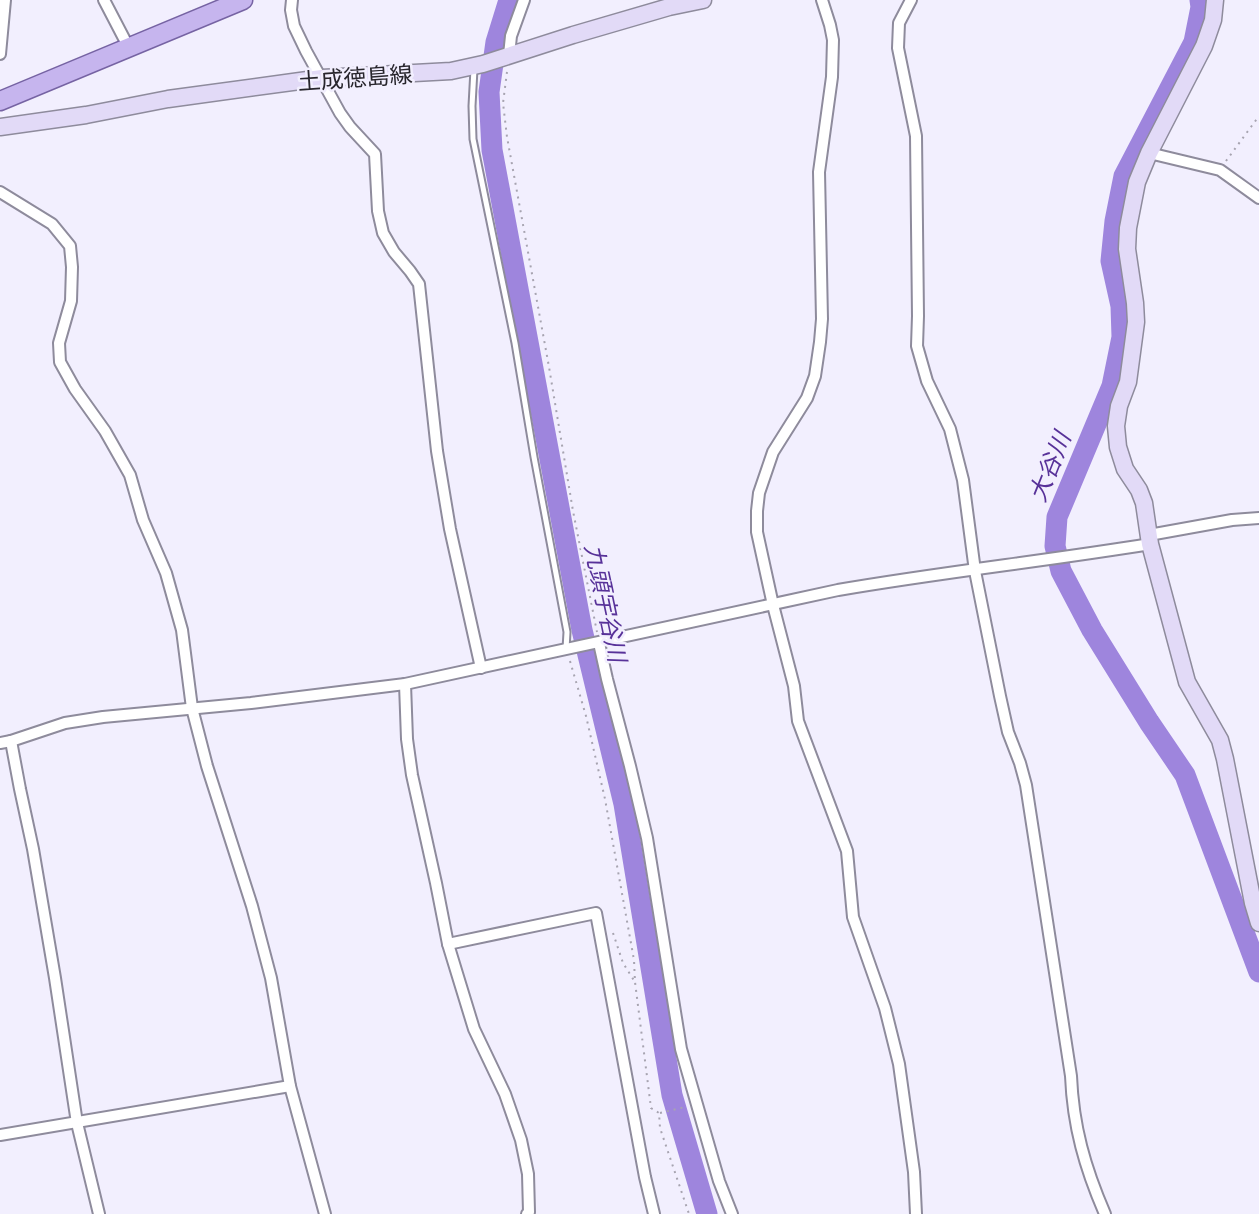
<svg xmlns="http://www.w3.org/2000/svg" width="1259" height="1214" font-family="'PT Sans','Noto Sans JP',sans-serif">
<rect width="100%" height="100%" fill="#f2effe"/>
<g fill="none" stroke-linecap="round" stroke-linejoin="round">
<g stroke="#9e85dd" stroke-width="21">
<polyline points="509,0 496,42 489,92 492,150 582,630 624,804 672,1095 707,1214"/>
<polyline points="1200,0 1201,7 1194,42 1124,176 1115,221 1111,261 1121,306 1122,337 1112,386 1057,517 1055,546 1061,571 1092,630 1149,722 1185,775 1259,972"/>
</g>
<defs>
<polyline id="lane" points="474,69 472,106 473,139 515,343 534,457 567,632 566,649"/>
<g id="street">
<polyline points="104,0 129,48"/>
<polyline points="292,0 291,10 294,26 306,51 340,113 350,127 375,154 378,211 383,233 394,252 410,271 419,284 437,451 450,529 481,668"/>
<polyline points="822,0 830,25 833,40 832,77 819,172 822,319 820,342 815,376 807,398 773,452 759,493 757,511 757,532 773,605 794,686 798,721 847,851 853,917 885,1008 899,1064 914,1172 916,1214"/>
<path d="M911,0L899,23L898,48L916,136L918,316L917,346L927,381L950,429L963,480L975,571L1000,696L1008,732L1020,763L1026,785L1071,1076C1073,1126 1085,1168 1105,1214"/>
<polyline points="0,54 5,0"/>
<polyline points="509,55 511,36 524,0"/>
<polyline points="1149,153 1220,170 1259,198"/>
<polyline points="0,192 52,224 70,246 72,267 71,301 59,343 60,362 75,389 105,431 130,475 143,520 166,573 182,630 192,708 207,766 252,906 271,978 290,1086 325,1214"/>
<polyline points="1149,535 1232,520 1259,518"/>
<polyline points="599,643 607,679 630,766 647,838 681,1049 719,1181 732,1214"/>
<polyline points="405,684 407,739 412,775 436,883 448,944 474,1029 505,1094 521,1140 528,1174 529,1212 527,1214"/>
<polyline points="11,741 20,789 33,849 55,978 77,1123 99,1214"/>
<path d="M0,743L11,741L65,723L103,717L251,703L405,684L838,590C942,572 1046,561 1150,544"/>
<polyline points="448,944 596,913 645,1177 654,1214"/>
<polyline points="0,1135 290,1086"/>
</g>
<g id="secondary">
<polyline points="1215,0 1213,20 1204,46 1149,153 1137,182 1128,228 1127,249 1135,303 1136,322 1128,382 1119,406 1116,426 1118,447 1125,469 1139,490 1144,503 1150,544 1187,682 1220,740 1225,759 1253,903 1259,923"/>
<polyline points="0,127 86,115 168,99 322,78 451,71 483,64 573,35 669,7 703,0"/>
</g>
<polyline id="primary" points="0,101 243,0"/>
</defs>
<use href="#lane" stroke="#8e8b9c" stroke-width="9"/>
<use href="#street" stroke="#8e8b9c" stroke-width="14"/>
<use href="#secondary" stroke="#8e8b9c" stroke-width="19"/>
<use href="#primary" stroke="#7663a3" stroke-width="21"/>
<g stroke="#a7a4b0" stroke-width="2" stroke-dasharray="2 5" stroke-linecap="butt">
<polyline points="507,72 503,103 507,137 549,367 573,511 597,632"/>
<polyline points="1226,161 1259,116"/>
<polyline points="570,661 586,716 605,799 634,960 635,982 651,1108 659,1113 660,1128 689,1214"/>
<polyline points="613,933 623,963 635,982"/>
<polyline points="660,1113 685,1107"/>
</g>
<use href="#lane" stroke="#fff" stroke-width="5"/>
<use href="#street" stroke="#fff" stroke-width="10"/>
<use href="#secondary" stroke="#e2daf7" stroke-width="16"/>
<use href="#primary" stroke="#c6b5ee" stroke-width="18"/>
</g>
<g text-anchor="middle" stroke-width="5" stroke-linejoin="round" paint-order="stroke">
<g font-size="23" fill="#28262d" stroke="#f2effe">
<text transform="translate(355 78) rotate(-4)" y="8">土成徳島線</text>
</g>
<g font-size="24" font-style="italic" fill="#583299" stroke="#f2effe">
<text transform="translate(1050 467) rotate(-68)" y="8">大谷川</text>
<text transform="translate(605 603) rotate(78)" y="8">九頭宇谷川</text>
</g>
</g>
</svg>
